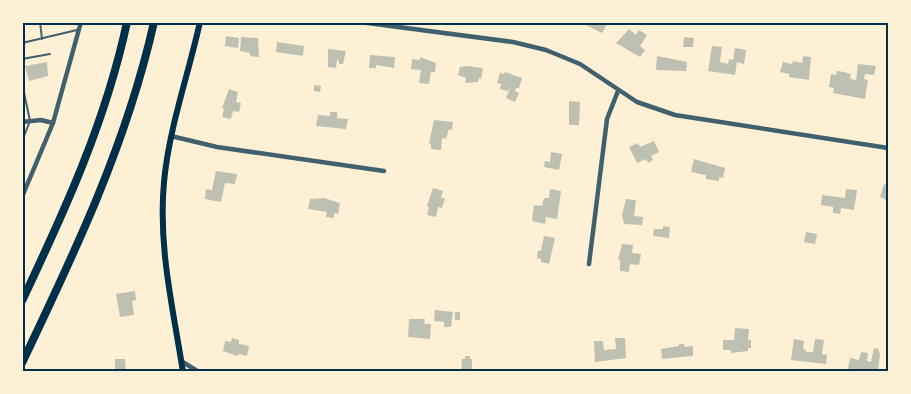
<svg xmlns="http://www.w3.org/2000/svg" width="911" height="394" font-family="Montserrat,sans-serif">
<rect width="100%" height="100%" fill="#fdf0d5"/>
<g fill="#bec0b2">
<polygon points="580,22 604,22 607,24 602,33"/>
<polygon points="629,29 636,35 639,30 647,35 640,46 645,50 640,57 616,43"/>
<polygon points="226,36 239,38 238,48 225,46"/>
<polygon points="241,37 258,38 259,57 250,56 250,53 240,51"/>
<polygon points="684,37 694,38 693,47 683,47"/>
<polygon points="277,42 304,46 303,56 276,52"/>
<polygon points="712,46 722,47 720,62 728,64 729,59 733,60 735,48 746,50 744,64 737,62 735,75 708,71"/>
<polygon points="328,49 346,51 343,64 339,64 339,61 337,60 336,68 328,67"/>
<polygon points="370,55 395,57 394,68 376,65 376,68 369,68"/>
<polygon points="657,56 687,62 686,71 656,70"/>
<polygon points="803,56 811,57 809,80 789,77 789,74 780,72 783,62 792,64 793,61 802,63"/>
<polygon points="420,57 436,63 435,72 431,72 429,84 419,83 421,70 411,69 412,59 420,60"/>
<polygon points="47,62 48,76 29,81 25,66"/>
<polygon points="858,64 876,66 874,75 865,74 864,79 868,80 865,99 833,93 834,88 829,87 831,74 836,75 837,71 844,72 851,74 850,79 856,80"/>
<polygon points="467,66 483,68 481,79 479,78 478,82 465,83 466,78 458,75 460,67"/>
<polygon points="505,72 522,78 519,88 516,88 515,91 519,93 515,102 506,98 511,86 508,91 500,89 501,84 497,83 500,73 504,74"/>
<polygon points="314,85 321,86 320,92 314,91"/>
<polygon points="229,89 238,92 236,102 241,103 239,112 233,111 231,119 222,117 224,109 222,108"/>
<polygon points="569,101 580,102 579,125 569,125"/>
<polygon points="330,112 337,112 337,118 348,119 346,129 316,126 318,115 330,116"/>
<polygon points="434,120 453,122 452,130 449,129 446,139 442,138 441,150 431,149 431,144 429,143"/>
<polygon points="654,141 659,152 651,156 653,160 648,163 646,159 637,163 629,147 638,143 640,147"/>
<polygon points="551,152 562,154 559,170 544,167 545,161 550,162"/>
<polygon points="694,159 725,168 723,178 719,177 719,181 706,179 706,175 691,172"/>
<polygon points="216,171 237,174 235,184 225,183 221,202 205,199 206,189 212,190"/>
<polygon points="884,184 888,185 888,201 880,197"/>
<polygon points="433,188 443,191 441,198 445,198 442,208 438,207 436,217 427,215 429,207 427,206"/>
<polygon points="550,189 561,191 557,219 546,217 545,224 532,221 534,205 542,206 544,198 549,198"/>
<polygon points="846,189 857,190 854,210 841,208 840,214 833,213 833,207 821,205 822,195 845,198"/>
<polygon points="324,198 340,203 338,214 334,213 334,218 326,217 327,212 308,209 310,199"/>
<polygon points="626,199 636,200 634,216 643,217 642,225 624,224 622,215"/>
<polygon points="663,226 670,227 669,238 653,236 654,229 663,229"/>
<polygon points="806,232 817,234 815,244 804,242"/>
<polygon points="544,236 555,238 549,264 541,262 541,259 537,258 538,251 541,251"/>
<polygon points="622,244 633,245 632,253 641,254 639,265 630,264 629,272 620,271 620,260 618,260"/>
<polygon points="135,291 136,300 132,301 134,315 120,317 116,294"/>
<polygon points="435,310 453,312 451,327 444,327 444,322 434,321"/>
<rect x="455" y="312" width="5" height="8"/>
<polygon points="409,319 425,319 424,324 431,324 430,339 408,337"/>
<polygon points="735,328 749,329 748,340 751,340 751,348 748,348 748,351 731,353 731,350 723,350 723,340 734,340"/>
<polygon points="232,338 239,340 239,344 249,346 247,356 239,354 238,356 223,351 225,341 231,342"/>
<polygon points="615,338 625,338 626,358 595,362 594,341 603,341 604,350 616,349"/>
<polygon points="794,339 804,341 803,348 807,352 813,352 815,339 824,340 822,354 827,355 826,364 791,360"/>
<polygon points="679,344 684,344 685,347 693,346 693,356 662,359 661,349 679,346"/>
<polygon points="874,348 878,349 880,354 878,372 858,372 848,369 850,358 859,360 861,352 868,353 867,361 871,362"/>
<polygon points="465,356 470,356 470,359 472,359 472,372 461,372 462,359 465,359"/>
<polygon points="115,359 125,359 126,372 115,372"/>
</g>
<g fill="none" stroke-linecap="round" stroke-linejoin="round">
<g stroke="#3f606c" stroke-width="2">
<polyline points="40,22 42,39"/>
<polyline points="22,43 77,30"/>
<polyline points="22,59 50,54"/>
<polyline points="22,83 30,121 22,141"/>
</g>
<g stroke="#3f606c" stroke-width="4.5">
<polyline points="360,22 513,42 546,50 580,64 637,102 675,115 888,148"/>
<polyline points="22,122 41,120 53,123"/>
<polyline points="171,136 217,147 384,171"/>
<polyline points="22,197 53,123 81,22"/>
<polyline points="589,264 607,119 618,91"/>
<polyline points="181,361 199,372"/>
</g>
<path stroke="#003049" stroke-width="6" d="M183,372C173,308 158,247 164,182C169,128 188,76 200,22"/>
<g stroke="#003049" stroke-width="8">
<path d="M22,301C65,210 106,121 127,22"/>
<path d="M22,363C75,252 127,143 154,22"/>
</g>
</g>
<rect width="911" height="394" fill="none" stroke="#fdf0d5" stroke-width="48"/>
<rect x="24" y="24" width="863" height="346" fill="none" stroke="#003049" stroke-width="2"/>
</svg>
